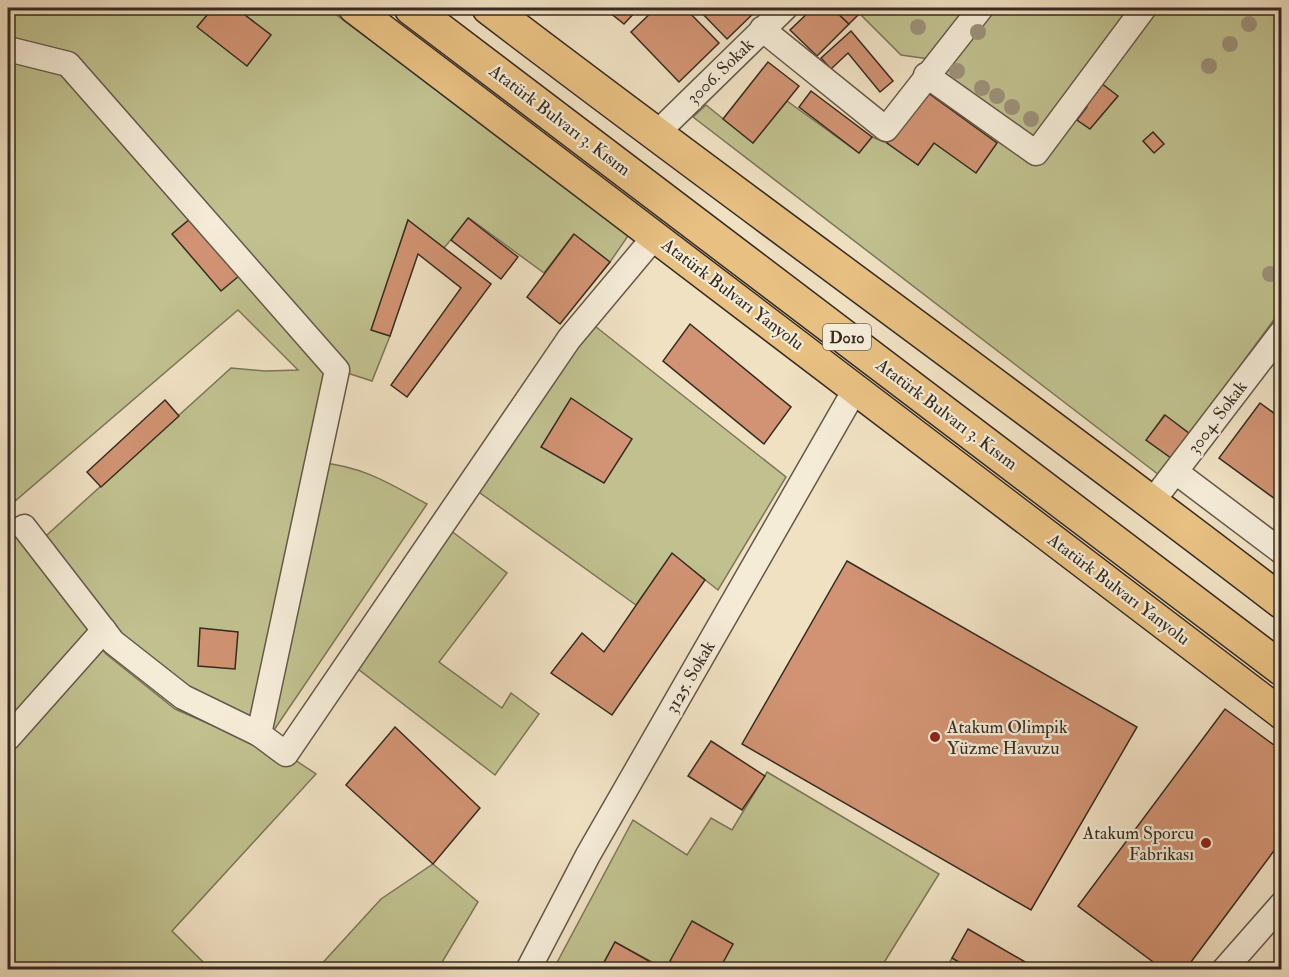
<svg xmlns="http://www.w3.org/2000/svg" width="1289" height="977" font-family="'IM FELL Double Pica',serif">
<rect width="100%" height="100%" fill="#f0e1c3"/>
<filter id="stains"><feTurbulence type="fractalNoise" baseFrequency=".00333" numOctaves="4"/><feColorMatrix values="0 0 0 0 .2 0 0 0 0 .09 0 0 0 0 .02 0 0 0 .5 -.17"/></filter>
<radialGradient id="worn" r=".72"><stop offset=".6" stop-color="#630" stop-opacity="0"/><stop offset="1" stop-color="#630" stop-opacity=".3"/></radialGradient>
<g fill="#c0c18f" stroke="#7b7658" stroke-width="1.5" fill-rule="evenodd">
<path d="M8,8H327L630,233L610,262L573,235L544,273L469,218L444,248L408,220L372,330L390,336L372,381L338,370L318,462C364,467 387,482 427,504L272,733L259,734L104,631L8,738V516L24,527L37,544L231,368L265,371L298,370L238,310L8,507ZM190,219L238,276L173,233Z"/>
<polygon points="865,8 1281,8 1281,310 1190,434 1164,415 1147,440 1171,458 1159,475 693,117 706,105 753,143 787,101 859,153 872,137 887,143 918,165 934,143 976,172 1005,131 929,59 901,55 859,13"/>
<polygon points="586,319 786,477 718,590 672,554 636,605 469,485"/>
<polygon points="442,524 507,573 439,662 502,708 511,693 539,714 495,775 349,662"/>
<polygon points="96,642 106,654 175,709 251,742 286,754 316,774 172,931 210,969 8,969 8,739"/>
<polygon points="767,772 939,874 880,969 719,969 733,944 692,922 671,961 682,969 665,969 615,942 600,969 553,970 633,820 687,855 711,818 732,830"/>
<polygon points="433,864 478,902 438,969 317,969 381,899"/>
<polygon points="952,958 972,969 945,970"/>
</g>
<g fill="#d19373" stroke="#362b21" stroke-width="1.5">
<polygon points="213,8 236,8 271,35 247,66 197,27"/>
<polygon points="604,8 639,8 624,24"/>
<polygon points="656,8 685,8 719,43 679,82 631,32"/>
<polygon points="697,8 759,8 727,39"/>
<polygon points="813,8 832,8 849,24 817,56 790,30"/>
<polygon points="832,8 865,8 849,24"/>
<polygon points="851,31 893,81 880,92 848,53 831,69 821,58"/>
<polygon points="768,62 799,86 753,143 723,119"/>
<polygon points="1101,83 1118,96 1090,129 1077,120 1087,107 1084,105"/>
<polygon points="924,90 997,143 976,173 934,143 918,165 887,143"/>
<polygon points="811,91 872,137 859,153 799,107"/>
<polygon points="1153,132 1164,144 1154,153 1143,141"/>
<polygon points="468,218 518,257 501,279 451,240"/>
<polygon points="190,219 239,276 221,291 172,234"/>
<polygon points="408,220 491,284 407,397 391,385 461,288 418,254 390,336 371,330"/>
<polygon points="574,234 610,262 560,324 527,297"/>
<polygon points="690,324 791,407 764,444 663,361"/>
<polygon points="571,398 632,439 604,483 541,447"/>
<polygon points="165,400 179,416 101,487 87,472"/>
<polygon points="1260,403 1282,419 1282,504 1219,458"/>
<polygon points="1165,415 1190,434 1171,458 1146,440"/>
<polygon points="672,553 705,580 612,715 551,673 582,633 604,652"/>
<polygon points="847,561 1137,727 1031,910 742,744"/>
<polygon points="200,628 238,632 235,669 198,666"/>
<polygon points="1225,709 1282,751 1282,840 1185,970 1164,970 1078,906"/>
<polygon points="395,727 480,808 433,864 346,785"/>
<polygon points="711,741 765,776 742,810 688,776"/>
<polygon points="692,921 733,944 719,970 686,970 670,961"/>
<polygon points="968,929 1039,970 972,970 952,958"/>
<polygon points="615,942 665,970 600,970"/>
<polygon points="1282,958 1282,970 1272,970"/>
</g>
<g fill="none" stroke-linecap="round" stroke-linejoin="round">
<defs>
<g id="minor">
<polyline points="762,29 886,129 981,8"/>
<polyline points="8,49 68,64 337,370 259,734 286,754 569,339 656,235"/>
<polyline points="926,75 1036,153 1144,8"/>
<polyline points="655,135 785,8"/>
<polyline points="1176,472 1282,552"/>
<polyline points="1152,502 1282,332"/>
<polyline points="24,527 113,642 183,697 259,734"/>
<polyline points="8,738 104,630"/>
<polyline points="528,970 588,855 856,388"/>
<polyline points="1224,970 1282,904"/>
</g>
<polyline id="major" points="354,8 1282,714"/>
<g id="highway">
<polyline points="411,8 1282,669"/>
<path d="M489,8C751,208 1020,400 1282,602"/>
</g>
</defs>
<use href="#minor" stroke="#64584a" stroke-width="27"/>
<use href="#major" stroke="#362b21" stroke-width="33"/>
<use href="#highway" stroke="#362b21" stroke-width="36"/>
<use href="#minor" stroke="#f5ecd8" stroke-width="24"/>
<use href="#major" stroke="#e8c082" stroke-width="30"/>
<use href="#highway" stroke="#e8c082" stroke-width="33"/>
</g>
<g fill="#9c9179">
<circle cx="1249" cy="24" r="8"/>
<circle cx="918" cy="27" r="8"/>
<circle cx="978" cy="32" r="8"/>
<circle cx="1230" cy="44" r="8"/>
<circle cx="1209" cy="66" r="8"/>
<circle cx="957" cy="71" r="8"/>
<circle cx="982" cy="88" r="8"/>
<circle cx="997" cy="96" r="8"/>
<circle cx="1012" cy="107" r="8"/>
<circle cx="1031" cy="119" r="8"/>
<circle cx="1270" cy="274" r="8"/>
</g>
<g fill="#8f2418" stroke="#f5ecd8" stroke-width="2">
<circle cx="935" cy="737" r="6"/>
<circle cx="1206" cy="843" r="6"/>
</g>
<g text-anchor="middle" stroke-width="4.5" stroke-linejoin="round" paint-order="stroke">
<rect fill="#f5ecd8" stroke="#6f6558" stroke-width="1.5" x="823" y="324" width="48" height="26" rx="4.5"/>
<g font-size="16" font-weight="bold" fill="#362b21">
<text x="847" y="343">D010</text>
</g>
<g font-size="18" fill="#362b21" stroke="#f5ecd8">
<text transform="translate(720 71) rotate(-44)" y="6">3006. Sokak</text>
<text transform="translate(560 120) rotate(37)" y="6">Atatürk Bulvarı 3. Kısım</text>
<text transform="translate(733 294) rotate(37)" y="6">Atatürk Bulvarı Yanyolu</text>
<text transform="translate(947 414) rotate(37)" y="6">Atatürk Bulvarı 3. Kısım</text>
<text transform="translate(1217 417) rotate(-53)" y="6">3004. Sokak</text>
<text transform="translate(1119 589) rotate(37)" y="6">Atatürk Bulvarı Yanyolu</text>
<text transform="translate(690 677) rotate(-60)" y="6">3125. Sokak</text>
</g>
<g font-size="18" fill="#362b21" stroke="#f5ecd8" text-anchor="start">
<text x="947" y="733">Atakum Olimpik<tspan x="947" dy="21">Yüzme Havuzu</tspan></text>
<text x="1194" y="839" text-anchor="end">Atakum Sporcu<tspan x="1194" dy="21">Fabrikası</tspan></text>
</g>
</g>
<rect width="1289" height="977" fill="none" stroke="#f0e1c3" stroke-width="30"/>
<rect x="9" y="9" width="1271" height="959" fill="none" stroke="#362b21" stroke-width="3"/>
<rect x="15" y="15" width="1259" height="947" fill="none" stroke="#362b21" stroke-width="1.5"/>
<rect width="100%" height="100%" filter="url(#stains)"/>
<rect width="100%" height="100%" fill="url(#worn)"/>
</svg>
